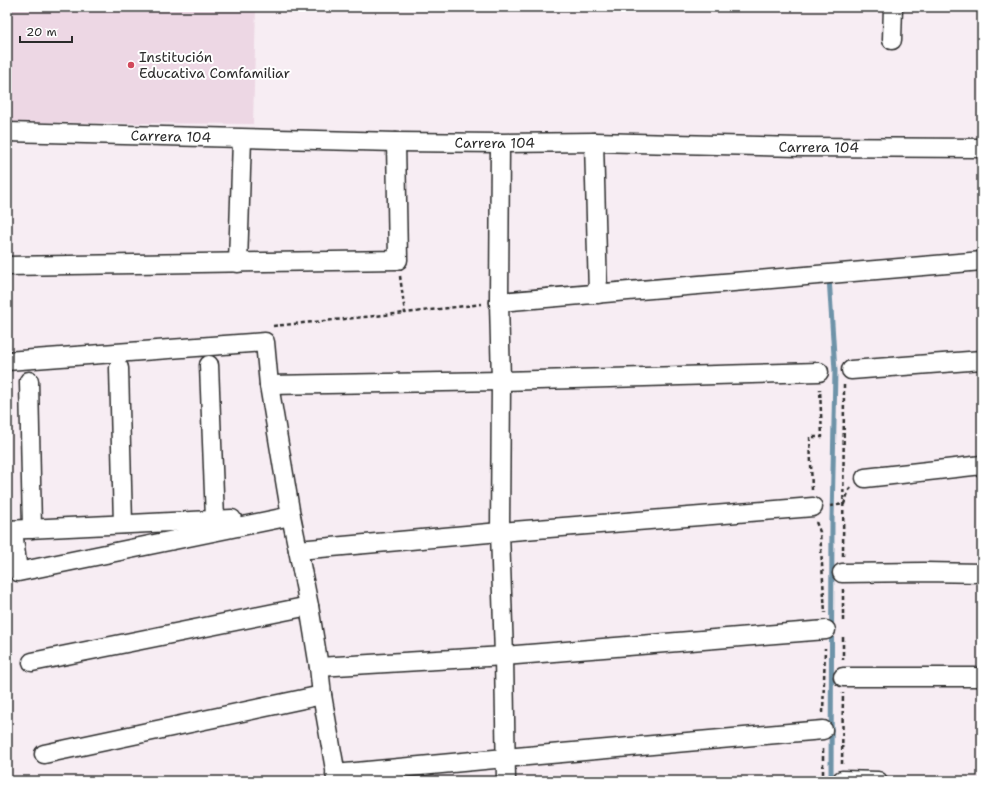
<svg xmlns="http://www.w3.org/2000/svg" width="989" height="788" font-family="'Shantell Sans',sans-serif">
<rect width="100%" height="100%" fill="#f7edf3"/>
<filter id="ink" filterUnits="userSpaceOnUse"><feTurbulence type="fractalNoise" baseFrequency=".025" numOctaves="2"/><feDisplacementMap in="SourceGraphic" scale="8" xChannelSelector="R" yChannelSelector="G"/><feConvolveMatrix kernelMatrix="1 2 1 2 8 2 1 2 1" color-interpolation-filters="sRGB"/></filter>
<g filter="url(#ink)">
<polygon fill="#edd7e4" points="7,7 256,7 253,124 7,122"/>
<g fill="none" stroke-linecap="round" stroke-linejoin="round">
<polyline stroke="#6e93a8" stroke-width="5" points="829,277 835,371 832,521 831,781"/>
<defs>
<g id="street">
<polyline points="892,40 893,7"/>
<path id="s1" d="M7,132L396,142L500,143L594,142L799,147L982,148"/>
<polyline points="594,142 598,294"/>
<polyline points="500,143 499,302 501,381 500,532 504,656 506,781"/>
<polyline points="238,263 242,139"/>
<polyline points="7,266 398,260 396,142"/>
<polyline points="499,302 982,261"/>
<polyline points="7,361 265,342 269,385 291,516 298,550 309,606 319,667 322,695 337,781"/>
<polyline points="209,365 215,519"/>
<polyline points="119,368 123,524"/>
<polyline points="851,370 982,360"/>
<polyline points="29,381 32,529"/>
<polyline points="269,385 501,381 819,372"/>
<polyline points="865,478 982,465"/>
<polyline points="7,530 232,519"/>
<polyline points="13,530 18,572 291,516"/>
<polyline points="298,550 500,532 813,507"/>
<polyline points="842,573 924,572 982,573"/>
<polyline points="32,662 309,606"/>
<polyline points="319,667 504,656 826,630"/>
<polyline points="843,677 982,677"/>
<polyline points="44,754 322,695"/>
<polyline points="335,774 505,758 823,730"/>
<polyline points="842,780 878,781"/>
</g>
</defs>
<use href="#street" stroke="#2b2b2b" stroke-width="21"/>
<g stroke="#2b2b2b" stroke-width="2.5" stroke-dasharray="4 3" stroke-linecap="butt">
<polyline points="400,276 405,313 482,304"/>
<polyline points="273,326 405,313"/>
<polyline points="812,490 810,437 822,437 820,389"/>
<polyline points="830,506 844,504 849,490 852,487"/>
<polyline points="816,522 820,532 825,613"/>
<polyline points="843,556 844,385"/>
<polyline points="843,589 843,624"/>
<polyline points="843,637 843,660"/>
<polyline points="823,713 825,648"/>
<polyline points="842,764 843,693"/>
<polyline points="823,781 823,748"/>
</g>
<use href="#street" stroke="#fff" stroke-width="18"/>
</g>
</g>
<circle fill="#d1495b" stroke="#fff" stroke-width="1.5" cx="131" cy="65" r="4"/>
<g text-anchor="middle" stroke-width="4" stroke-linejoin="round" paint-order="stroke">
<g font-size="14" fill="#2b2b2b" stroke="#fff" text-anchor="start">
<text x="139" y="62">Institución<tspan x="139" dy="16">Educativa Comfamiliar</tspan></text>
</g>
<g font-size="14" fill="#2b2b2b" stroke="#fff">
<text dy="5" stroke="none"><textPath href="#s1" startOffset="164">Carrera 104</textPath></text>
<text dy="5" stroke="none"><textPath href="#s1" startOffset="488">Carrera 104</textPath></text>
<text dy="5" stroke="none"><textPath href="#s1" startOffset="812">Carrera 104</textPath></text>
</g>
</g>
<rect width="989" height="788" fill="none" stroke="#fff" stroke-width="24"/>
<rect x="12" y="12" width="965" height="764" fill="none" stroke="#2b2b2b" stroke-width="1.5" filter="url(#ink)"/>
<path d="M20 36v6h52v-6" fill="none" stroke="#2b2b2b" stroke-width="2"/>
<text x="26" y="36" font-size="12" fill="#2b2b2b" stroke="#ffffff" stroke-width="3" paint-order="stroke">20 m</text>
</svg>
